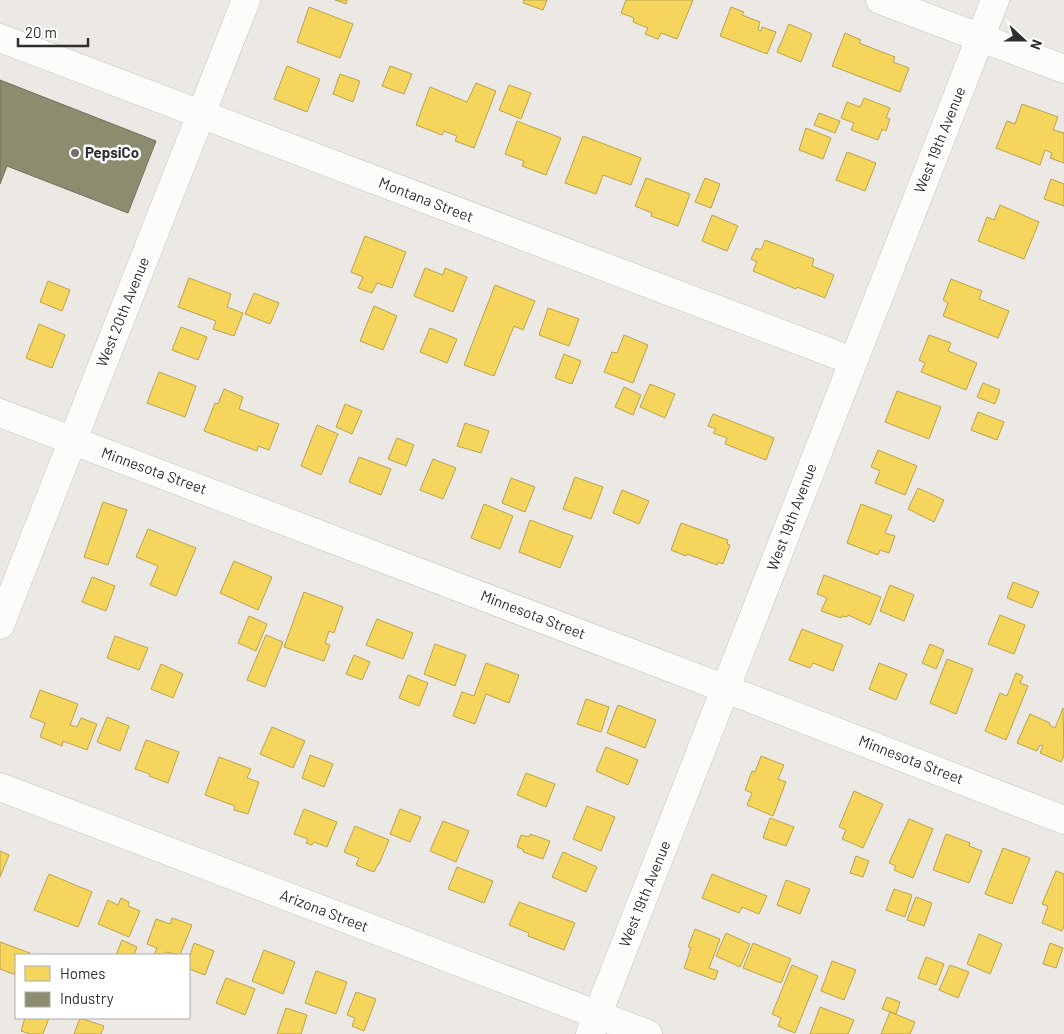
<svg xmlns="http://www.w3.org/2000/svg" width="1064" height="1034" font-family="Barlow,sans-serif">
<rect width="100%" height="100%" fill="#ece8e4"/>
<g fill="#f6d55c" stroke="#baa34e">
<polygon points="335,0 347,0 346,4"/>
<polygon points="524,0 547,0 543,10 523,3"/>
<polygon points="626,0 693,0 677,39 661,33 658,39 645,34 648,28 633,22 634,18 621,13"/>
<polygon points="309,7 353,24 340,58 297,42"/>
<polygon points="731,7 744,12 742,15 760,22 758,30 761,31 762,27 776,32 767,54 720,36"/>
<polygon points="789,24 812,34 801,62 777,52"/>
<polygon points="845,33 861,40 859,43 895,57 893,62 909,68 900,92 832,66"/>
<polygon points="287,66 320,79 307,112 274,99"/>
<polygon points="390,66 412,74 404,94 382,86"/>
<polygon points="340,74 360,81 353,102 333,94"/>
<polygon points="476,83 496,91 474,148 455,141 457,136 444,131 442,135 416,125 430,87 467,102"/>
<polygon points="509,85 531,93 521,119 499,110"/>
<polygon points="864,98 890,108 886,118 890,119 886,131 882,129 878,140 851,130 854,123 841,118 847,102 860,107"/>
<polygon points="1022,104 1058,117 1053,130 1064,133 1064,163 1050,158 1052,153 1045,150 1040,165 996,148 1007,121 1015,124"/>
<polygon points="819,113 840,121 835,133 814,125"/>
<polygon points="517,121 561,138 546,175 522,166 524,161 505,154"/>
<polygon points="806,128 831,138 823,159 799,150"/>
<polygon points="583,136 641,158 631,185 603,175 596,194 565,183"/>
<polygon points="847,152 876,163 865,191 836,180"/>
<polygon points="646,178 690,194 678,226 651,216 652,213 635,206"/>
<polygon points="705,178 720,184 711,208 695,202"/>
<polygon points="1051,179 1064,184 1064,206 1044,199"/>
<polygon points="1000,205 1039,222 1024,259 978,241 987,217 994,220"/>
<polygon points="712,215 738,226 727,251 702,241"/>
<polygon points="365,236 406,252 392,288 377,283 372,293 358,288 363,277 351,272"/>
<polygon points="765,240 814,259 812,266 834,275 825,298 797,287 796,289 753,271 757,262 751,259 756,248 761,250"/>
<polygon points="425,268 443,275 445,268 467,277 453,312 414,296"/>
<polygon points="189,278 231,294 227,307 243,313 234,336 213,329 216,321 178,307"/>
<polygon points="951,279 982,291 979,299 1009,311 998,338 943,316 948,303 943,300"/>
<polygon points="48,281 70,290 62,311 40,302"/>
<polygon points="495,285 535,301 523,330 514,326 494,376 464,365"/>
<polygon points="254,293 279,303 270,324 245,314"/>
<polygon points="374,306 397,316 383,350 360,341"/>
<polygon points="548,308 579,319 569,346 539,335"/>
<polygon points="39,324 65,335 52,368 26,358"/>
<polygon points="181,327 207,337 198,360 172,350"/>
<polygon points="430,328 457,339 447,363 420,352"/>
<polygon points="624,335 648,345 633,383 604,372 612,352 617,353"/>
<polygon points="929,335 951,343 948,351 977,363 966,390 921,372 925,363 919,360"/>
<polygon points="564,354 581,361 572,384 555,378"/>
<polygon points="159,372 196,386 185,417 147,403"/>
<polygon points="983,383 1000,390 995,404 977,397"/>
<polygon points="650,384 675,394 665,418 640,407"/>
<polygon points="624,387 641,395 633,415 615,407"/>
<polygon points="224,389 243,397 239,409 279,424 269,450 258,446 257,451 204,431 215,403 218,404"/>
<polygon points="897,391 941,407 929,439 885,422"/>
<polygon points="345,404 362,411 352,434 336,427"/>
<polygon points="978,412 1004,422 997,440 971,430"/>
<polygon points="713,414 774,438 766,460 725,444 727,438 713,433 716,429 708,426"/>
<polygon points="465,423 489,431 481,453 457,446"/>
<polygon points="317,425 338,434 321,475 301,466"/>
<polygon points="397,438 414,445 406,466 388,459"/>
<polygon points="878,450 917,466 905,495 875,483 880,471 871,467"/>
<polygon points="359,457 391,469 381,495 349,482"/>
<polygon points="433,459 456,468 443,499 420,490"/>
<polygon points="575,477 603,487 591,519 563,509"/>
<polygon points="511,478 535,487 525,512 502,503"/>
<polygon points="918,488 944,500 934,522 908,509"/>
<polygon points="622,490 649,501 639,524 613,513"/>
<polygon points="103,502 127,510 108,565 84,557"/>
<polygon points="484,504 513,516 500,549 471,538"/>
<polygon points="861,504 892,516 885,533 895,536 889,553 880,550 878,555 847,543"/>
<polygon points="530,520 573,536 560,568 519,552"/>
<polygon points="681,523 728,540 727,544 730,545 723,564 718,562 717,565 687,554 686,556 671,550"/>
<polygon points="148,529 196,548 176,596 150,585 158,566 136,557"/>
<polygon points="234,561 272,577 258,610 220,593"/>
<polygon points="824,575 881,597 870,625 848,615 847,617 842,616 841,618 821,611 827,598 817,594"/>
<polygon points="92,577 115,586 106,611 82,602"/>
<polygon points="1013,582 1039,592 1032,608 1007,598"/>
<polygon points="890,585 914,595 904,621 880,611"/>
<polygon points="304,592 343,607 334,633 329,631 325,643 330,645 324,661 284,647"/>
<polygon points="1000,615 1025,625 1014,654 988,644"/>
<polygon points="249,616 267,624 256,651 238,643"/>
<polygon points="377,619 413,633 403,659 366,645"/>
<polygon points="802,629 843,645 833,671 813,663 810,668 789,660"/>
<polygon points="266,635 283,642 265,687 247,680"/>
<polygon points="115,636 148,648 139,670 107,658"/>
<polygon points="435,644 466,655 455,686 424,674"/>
<polygon points="930,644 944,650 936,669 922,663"/>
<polygon points="354,655 370,662 362,680 346,674"/>
<polygon points="947,659 973,669 956,714 930,703"/>
<polygon points="486,663 519,675 509,703 486,694 475,724 453,716 462,692 474,696"/>
<polygon points="879,663 907,674 896,700 869,689"/>
<polygon points="161,664 183,674 173,698 151,689"/>
<polygon points="1016,673 1023,676 1020,683 1028,686 1006,740 985,731 1000,693 1007,696"/>
<polygon points="408,675 428,683 419,706 399,698"/>
<polygon points="40,690 78,704 70,725 77,727 81,718 97,724 87,750 63,741 62,746 40,737 45,723 30,717"/>
<polygon points="586,699 609,707 601,732 577,724"/>
<polygon points="618,705 656,720 645,748 607,733"/>
<polygon points="1063,708 1064,756 1061,762 1040,753 1043,746 1040,745 1037,751 1017,743 1030,714 1050,723 1049,725 1055,728"/>
<polygon points="107,717 129,726 120,751 97,742"/>
<polygon points="272,727 305,741 293,768 260,754"/>
<polygon points="146,740 179,752 168,783 149,776 150,774 135,769"/>
<polygon points="606,747 638,760 628,785 596,771"/>
<polygon points="310,755 333,764 324,787 302,778"/>
<polygon points="761,756 784,765 778,779 786,782 773,816 747,805 752,793 745,790 752,771 755,772"/>
<polygon points="219,757 251,769 247,778 259,782 248,814 234,810 235,806 205,795"/>
<polygon points="526,773 555,784 546,807 517,795"/>
<polygon points="854,791 883,804 863,848 842,839 846,830 839,827"/>
<polygon points="587,806 615,817 601,851 573,839"/>
<polygon points="304,809 337,822 327,847 314,842 312,845 306,843 308,839 294,834"/>
<polygon points="400,809 421,817 410,842 390,834"/>
<polygon points="770,818 794,827 786,846 763,838"/>
<polygon points="909,819 933,829 913,878 894,870 896,866 889,863"/>
<polygon points="443,821 469,831 456,862 430,851"/>
<polygon points="355,826 389,840 379,864 378,864 374,872 356,865 359,858 344,852"/>
<polygon points="530,834 550,841 543,859 523,852 524,850 517,847 521,835 529,837"/>
<polygon points="946,834 970,843 969,846 982,851 969,883 933,870"/>
<polygon points="1003,848 1030,858 1012,904 985,894"/>
<polygon points="0,851 9,855 0,877"/>
<polygon points="563,852 597,867 586,892 552,877"/>
<polygon points="856,856 869,861 863,877 850,873"/>
<polygon points="457,867 493,881 484,903 448,889"/>
<polygon points="1056,871 1064,874 1064,926 1062,931 1042,923 1048,906 1042,904"/>
<polygon points="49,874 92,892 78,927 34,910"/>
<polygon points="712,874 767,896 759,914 742,907 739,913 702,898"/>
<polygon points="786,880 810,889 800,914 777,905"/>
<polygon points="894,889 912,895 905,917 886,910"/>
<polygon points="916,897 932,903 924,926 907,920"/>
<polygon points="121,898 129,902 128,906 140,911 129,937 98,924 108,900 118,905"/>
<polygon points="519,902 575,923 564,950 528,936 529,933 509,925"/>
<polygon points="172,918 192,925 180,955 166,952 164,955 154,955 157,948 147,944 156,919 170,924"/>
<polygon points="695,929 720,939 709,968 718,971 715,980 684,968 691,948 688,947"/>
<polygon points="726,933 750,944 740,967 716,956"/>
<polygon points="979,934 1002,944 990,974 967,964"/>
<polygon points="122,940 137,947 134,955 116,955"/>
<polygon points="0,942 30,953 29,955 16,955 16,975 0,969"/>
<polygon points="194,943 214,951 205,975 189,969 189,959"/>
<polygon points="753,943 791,959 781,983 743,968"/>
<polygon points="1050,943 1063,948 1056,968 1043,964"/>
<polygon points="264,950 295,962 283,994 252,981"/>
<polygon points="926,957 944,964 936,985 918,978"/>
<polygon points="832,961 856,970 844,1000 821,991"/>
<polygon points="792,965 818,976 795,1033 778,1026 781,1018 772,1014"/>
<polygon points="950,965 969,972 958,998 939,990"/>
<polygon points="316,971 347,982 336,1014 305,1003"/>
<polygon points="226,978 255,989 245,1015 216,1003"/>
<polygon points="356,992 376,999 364,1031 352,1026 355,1018 347,1015"/>
<polygon points="887,997 900,1002 896,1014 882,1009"/>
<polygon points="820,1007 854,1020 848,1034 810,1034"/>
<polygon points="286,1008 307,1015 301,1034 277,1034"/>
<polygon points="890,1012 915,1022 910,1034 881,1034"/>
<polygon points="25,1018 49,1018 43,1034 30,1034 21,1031"/>
<polygon points="80,1018 104,1026 101,1034 74,1034"/>
</g>
<polygon fill="#8c8c6e" stroke="#70705b" points="0,80 156,141 128,213 7,166 0,184"/>
<g fill="none" stroke-linecap="round" stroke-linejoin="round">
<defs>
<g id="minor">
<polyline points="880,0 1064,69"/>
<polyline points="0,38 853,361"/>
<polyline points="0,413 726,689 1064,820"/>
<polyline points="0,787 648,1034"/>
<polyline points="590,1034 995,0"/>
</g>
<polyline id="secondary" points="0,625 246,0"/>
</defs>
<use href="#minor" stroke="#c5c4c5" stroke-width="29"/>
<use href="#secondary" stroke="#c5c4c5" stroke-width="29"/>
<use href="#minor" stroke="#fcfcfb" stroke-width="28"/>
<use href="#secondary" stroke="#fcfcfb" stroke-width="28"/>
</g>
<circle fill="#706f6e" stroke="#fff" stroke-width="2" cx="75" cy="153" r="5"/>
<g text-anchor="middle" stroke-width="5" stroke-linejoin="round" paint-order="stroke">
<g font-size="15" fill="#2e2e2e" stroke="#fff">
<text transform="translate(940 140) rotate(-68)" y="5">West 19th Avenue</text>
<text transform="translate(426 200) rotate(21)" y="5">Montana Street</text>
<text transform="translate(123 312) rotate(-68)" y="5">West 20th Avenue</text>
<text transform="translate(154 471) rotate(20)" y="5">Minnesota Street</text>
<text transform="translate(792 517) rotate(-69)" y="5">West 19th Avenue</text>
<text transform="translate(533 615) rotate(21)" y="5">Minnesota Street</text>
<text transform="translate(911 760) rotate(21)" y="5">Minnesota Street</text>
<text transform="translate(645 894) rotate(-68)" y="5">West 19th Avenue</text>
<text transform="translate(324 911) rotate(21)" y="5">Arizona Street</text>
</g>
<g font-size="15" font-weight="bold" fill="#2e2e2e" stroke="#fff" text-anchor="start">
<text x="85" y="158">PepsiCo</text>
</g>
</g>
<rect x="15" y="954" width="175" height="65" fill="#ffffff" stroke="#ababab"/>
<rect x="25" y="966" width="25" height="15" fill="#f6d55c" stroke="#ababab"/>
<text x="60" y="979" font-size="15" fill="#2e2e2e">Homes</text>
<rect x="25" y="992" width="25" height="15" fill="#8c8c6e" stroke="#ababab"/>
<text x="60" y="1004" font-size="15" fill="#2e2e2e">Industry</text>
<g transform="translate(1024 40) rotate(111)" stroke="#ffffff" stroke-width="4" paint-order="stroke">
<path d="M0-4L9 19L0 12L-9 19Z" fill="#2e2e2e"/>
<text y="-8" font-size="14" font-weight="bold" text-anchor="middle" fill="#2e2e2e">N</text>
</g>
<path d="M18 38v8h70v-8" fill="none" stroke="#2e2e2e" stroke-width="2.5"/>
<text x="25" y="38" font-size="15" fill="#2e2e2e" stroke="#ffffff" stroke-width="4" paint-order="stroke">20 m</text>
</svg>
